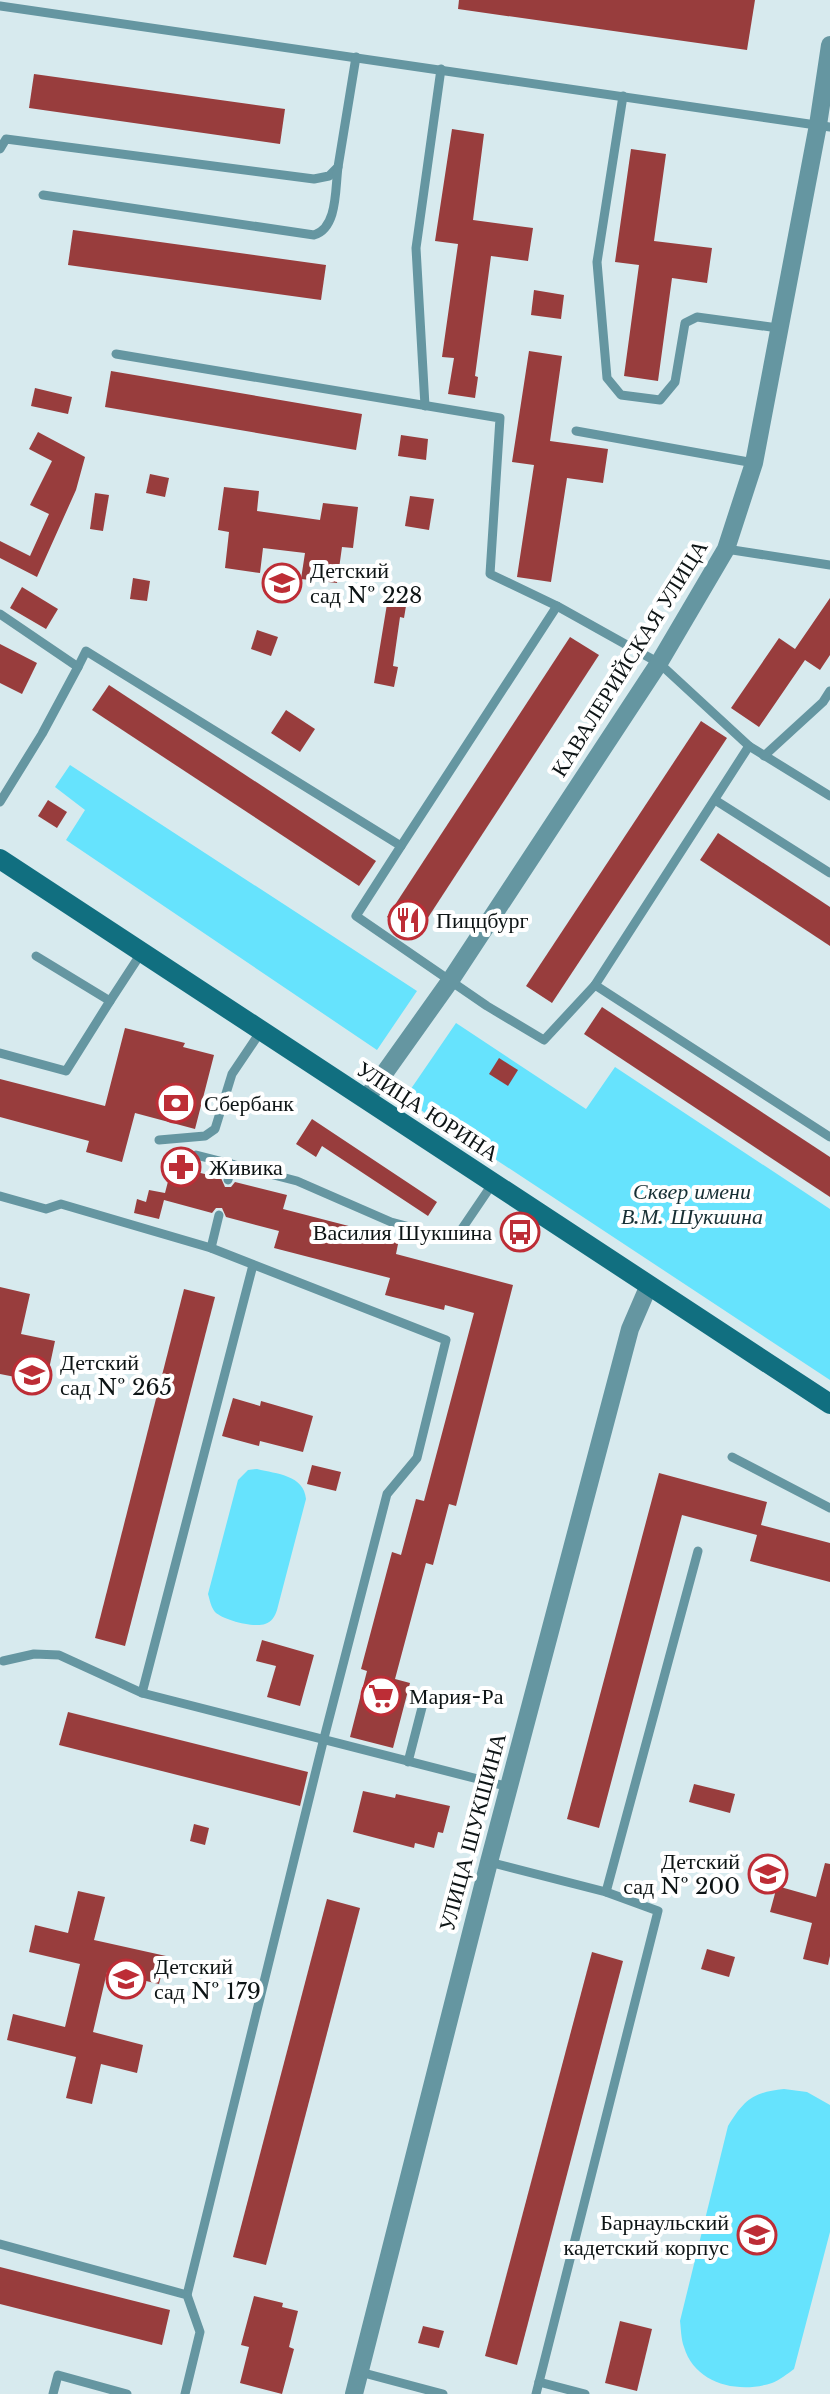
<svg xmlns="http://www.w3.org/2000/svg" width="830" height="2394" font-family="'Libre Baskerville',serif">
<rect width="100%" height="100%" fill="#d7eaee"/>
<g fill="#66e3fd">
<polygon points="70,765 417,991 377,1050 66,840 85,810 55,787"/>
<polygon points="456,1023 586,1109 615,1067 830,1209 830,1380 404,1099"/>
<path d="M257,1469C277,1474 304,1475 306,1499L277,1610C275,1616 272,1622 265,1624C254,1628 223,1620 215,1612C211,1607 210,1601 208,1594L238,1480L248,1470Z"/>
<path d="M784,2089L807,2092L830,2105V2232L794,2369C787,2374 780,2380 772,2383C738,2394 695,2384 684,2347C681,2339 681,2329 680,2321L728,2126C744,2100 753,2092 784,2089Z"/>
</g>
<g fill="#983d3d">
<polygon points="459,0 755,0 747,50 458,9"/>
<polygon points="34,74 285,109 280,144 29,108"/>
<polygon points="452,129 484,134 473,220 533,228 528,261 491,256 475,376 478,377 475,398 448,394 454,358 442,357 458,244 435,241"/>
<polygon points="631,149 666,154 654,241 712,248 707,283 672,278 658,381 624,376 639,265 615,262"/>
<polygon points="73,230 326,265 321,300 68,265"/>
<polygon points="534,290 564,295 561,319 531,315"/>
<polygon points="529,351 562,356 550,441 608,449 603,483 567,478 551,582 517,577 534,465 512,462"/>
<polygon points="111,371 362,414 356,450 105,407"/>
<polygon points="35,388 72,397 68,414 31,406"/>
<polygon points="38,432 85,457 76,490 37,577 0,558 0,541 30,556 49,514 30,505 52,461 29,449"/>
<polygon points="401,435 428,439 426,460 398,456"/>
<polygon points="150,474 169,478 165,497 146,493"/>
<polygon points="224,487 259,491 257,511 320,520 323,503 358,507 353,548 342,547 337,583 301,579 305,553 263,548 260,573 225,568 229,532 218,530"/>
<polygon points="95,493 109,495 103,531 90,529"/>
<polygon points="410,496 434,499 429,530 405,526"/>
<polygon points="133,578 150,581 147,601 130,599"/>
<polygon points="22,587 58,609 46,629 10,608"/>
<polygon points="388,598 407,600 404,618 400,617 393,666 398,667 394,687 374,683"/>
<polygon points="830,598 830,655 820,670 805,660 759,727 731,708 779,638 795,649"/>
<polygon points="257,630 278,637 271,656 251,649"/>
<polygon points="570,637 599,655 416,936 387,917"/>
<polygon points="0,644 37,663 22,694 0,683"/>
<polygon points="109,685 376,861 359,886 92,710"/>
<polygon points="286,710 315,729 300,752 271,733"/>
<polygon points="701,721 727,738 552,1003 526,986"/>
<polygon points="48,800 67,812 57,828 38,816"/>
<polygon points="718,833 830,907 830,946 700,860"/>
<polygon points="602,1007 830,1157 830,1197 584,1034"/>
<polygon points="125,1028 185,1043 183,1047 214,1055 195,1129 135,1113 122,1162 86,1152 89,1141 0,1117 0,1079 105,1106"/>
<polygon points="499,1058 518,1070 508,1086 489,1074"/>
<polygon points="312,1119 437,1202 428,1216 322,1146 316,1157 296,1144"/>
<polygon points="172,1166 221,1178 225,1187 231,1187 235,1182 287,1195 283,1209 399,1239 396,1254 513,1285 456,1506 449,1504 433,1565 426,1563 395,1679 410,1683 393,1748 350,1737 367,1671 361,1669 392,1552 401,1555 416,1499 424,1501 474,1313 445,1305 444,1310 385,1295 390,1278 274,1248 279,1231 226,1217 222,1208 216,1208 212,1213 164,1200 159,1219 134,1213 137,1199 146,1202 149,1190 165,1193"/>
<polygon points="0,1287 30,1294 21,1334 55,1341 46,1383 0,1374"/>
<polygon points="184,1289 215,1297 125,1646 95,1638"/>
<polygon points="233,1398 260,1406 261,1401 313,1416 303,1452 260,1441 259,1446 222,1436"/>
<polygon points="312,1465 341,1472 336,1491 307,1484"/>
<polygon points="659,1473 767,1502 761,1525 830,1543 830,1582 750,1561 757,1535 682,1515 599,1828 567,1819"/>
<polygon points="262,1640 314,1655 300,1706 267,1697 276,1666 256,1661"/>
<polygon points="68,1712 308,1772 300,1806 59,1745"/>
<polygon points="694,1784 735,1794 730,1813 689,1802"/>
<polygon points="363,1791 395,1798 396,1794 450,1806 443,1833 438,1832 434,1848 415,1843 414,1848 353,1832"/>
<polygon points="194,1824 209,1828 205,1845 190,1841"/>
<polygon points="825,1863 830,1864 830,1956 828,1965 803,1959 812,1923 770,1912 777,1886 816,1897"/>
<polygon points="78,1891 105,1897 94,1940 166,1956 159,1984 107,1972 93,2032 143,2045 137,2073 101,2064 92,2104 66,2098 76,2057 7,2040 13,2014 65,2027 80,1964 29,1952 35,1925 68,1933"/>
<polygon points="327,1899 360,1908 266,2265 233,2257"/>
<polygon points="707,1949 735,1957 729,1977 701,1969"/>
<polygon points="592,1952 623,1961 517,2365 485,2356"/>
<polygon points="0,2267 170,2310 162,2345 0,2304"/>
<polygon points="254,2296 283,2303 282,2307 298,2311 289,2347 294,2349 282,2394 240,2383 249,2347 241,2345"/>
<polygon points="620,2321 652,2329 637,2391 605,2383"/>
<polygon points="423,2326 444,2331 439,2348 418,2343"/>
</g>
<g fill="none" stroke-linecap="round" stroke-linejoin="round">
<g stroke="#6596a1" stroke-width="9">
<polyline points="0,6 830,127"/>
<polyline points="623,96 597,262 607,378 621,395 660,400 675,382 685,323 697,317 778,328"/>
<polyline points="0,149 6,139 314,179 329,176 338,167 356,57"/>
<path d="M43,195L314,235C338,228 335,188 338,167"/>
<polyline points="116,354 500,418 490,574 557,606 659,663 749,746 595,985"/>
<polyline points="425,406 416,248 441,69"/>
<polyline points="576,431 754,463"/>
<polyline points="726,549 830,565"/>
<polyline points="0,614 78,667 42,734 0,802"/>
<polyline points="78,667 86,651 401,846 356,916 487,1006 544,1040 595,985 830,1137"/>
<polyline points="749,746 830,796"/>
<polyline points="764,756 823,702 830,691"/>
<polyline points="715,800 830,873"/>
<polyline points="401,846 557,606"/>
<polyline points="36,956 110,1001 142,952"/>
<polyline points="0,1053 66,1071 110,1001"/>
<polyline points="159,1140 205,1136 215,1129 232,1074 261,1031"/>
<polyline points="196,1155 297,1181 391,1222 455,1239 493,1183"/>
<polyline points="228,1180 232,1164"/>
<polyline points="0,1196 46,1209 61,1204 211,1248 446,1340 417,1458 387,1494 323,1742 187,2295"/>
<polyline points="211,1248 219,1215"/>
<polyline points="732,1457 830,1508"/>
<polyline points="3,1661 34,1654 59,1655 142,1693 509,1787"/>
<polyline points="142,1693 253,1265"/>
<polyline points="408,1762 426,1692"/>
<polyline points="489,1862 606,1892 658,1911 536,2394"/>
<polyline points="606,1892 698,1551"/>
<polyline points="0,2244 187,2295 200,2332 185,2394"/>
<polyline points="360,2372 443,2394"/>
<polyline points="539,2382 585,2394"/>
<polyline points="53,2394 58,2375 127,2394"/>
</g>
<g stroke="#6596a1" stroke-width="18">
<polyline points="366,1099 450,981 659,663 726,549 754,463 818,125 830,45"/>
<polyline points="354,2394 489,1862 630,1329 649,1285"/>
</g>
<polyline stroke="#116f80" stroke-width="20" points="0,859 830,1404"/>
</g>
<defs>
<symbol id="school-ring" viewBox="-11 -11 22 22"><circle r="9.5" fill="#fff" stroke="#bd2d36" stroke-width="1.5"/><path d="M0-5L7-2L0 1L-7-2ZM-4 1L0 2.5L4 1V4Q0 6-4 4Z" fill="#bd2d36"/></symbol>
<symbol id="restaurant-ring" viewBox="-11 -11 22 22"><circle r="9.5" fill="#fff" stroke="#bd2d36" stroke-width="1.5"/><path d="M-5-6h1v4h1v-4h1v4h1v-4h1v5L-1.5 .5V6h-2V.5L-5-1ZM5-6V6H3V1.5H1.5Q1.5-4 5-6Z" fill="#bd2d36"/></symbol>
<symbol id="bank-ring" viewBox="-11 -11 22 22"><circle r="9.5" fill="#fff" stroke="#bd2d36" stroke-width="1.5"/><path d="M-6-4H6V4H-6ZM0-2.3a2.3 2.3 0 1 0 0 4.6a2.3 2.3 0 1 0 0-4.6Z" fill="#bd2d36"/></symbol>
<symbol id="pharmacy-ring" viewBox="-11 -11 22 22"><circle r="9.5" fill="#fff" stroke="#bd2d36" stroke-width="1.5"/><path d="M-2-6h4v4h4v4h-4v4h-4v-4h-4v-4h4Z" fill="#bd2d36"/></symbol>
<symbol id="bus-ring" viewBox="-11 -11 22 22"><circle r="9.5" fill="#fff" stroke="#bd2d36" stroke-width="1.5"/><path d="M-5-6H5V4H4V6H2V4H-2V6H-4V4H-5ZM-3.5-4V0h7V-4ZM-3.5 1.2v1.5H-2V1.2ZM2 1.2v1.5H3.5V1.2Z" fill="#bd2d36"/></symbol>
<symbol id="supermarket-ring" viewBox="-11 -11 22 22"><circle r="9.5" fill="#fff" stroke="#bd2d36" stroke-width="1.5"/><path d="M-6-5.5h2.5l.6 2H6L4.5 2H-2.5L-4.4-4H-6ZM-1.5 3.2a1.3 1.3 0 1 0 .1 0ZM3 3.2a1.3 1.3 0 1 0 .1 0Z" fill="#bd2d36"/></symbol>
</defs>
<g fill-rule="evenodd">
<use href="#school-ring" x="260" y="561" width="44" height="44"/>
<use href="#restaurant-ring" x="386" y="898" width="44" height="44"/>
<use href="#bank-ring" x="154" y="1081" width="44" height="44"/>
<use href="#pharmacy-ring" x="159" y="1145" width="44" height="44"/>
<use href="#bus-ring" x="498" y="1210" width="44" height="44"/>
<use href="#school-ring" x="10" y="1353" width="44" height="44"/>
<use href="#supermarket-ring" x="359" y="1674" width="44" height="44"/>
<use href="#school-ring" x="746" y="1852" width="44" height="44"/>
<use href="#school-ring" x="104" y="1957" width="44" height="44"/>
<use href="#school-ring" x="735" y="2213" width="44" height="44"/>
</g>
<g text-anchor="middle" stroke-width="8" stroke-linejoin="round" paint-order="stroke">
<g font-size="22" fill="#0d1415" stroke="#fff" text-anchor="start">
<text x="310" y="578">Детский<tspan x="310" dy="25">сад № 228</tspan></text>
<text x="436" y="928">Пиццбург</text>
<text x="204" y="1111">Сбербанк</text>
<text x="209" y="1175">Живика</text>
<text x="492" y="1240" text-anchor="end">Василия Шукшина</text>
<text x="60" y="1370">Детский<tspan x="60" dy="25">сад № 265</tspan></text>
<text x="409" y="1704">Мария-Ра</text>
<text x="740" y="1869" text-anchor="end">Детский<tspan x="740" dy="25">сад № 200</tspan></text>
<text x="154" y="1974">Детский<tspan x="154" dy="25">сад № 179</tspan></text>
<text x="729" y="2230" text-anchor="end">Барнаульский<tspan x="729" dy="25">кадетский корпус</tspan></text>
</g>
<g font-size="22" fill="#0d1415" stroke="#fff">
<text transform="translate(629 658) rotate(-58)" y="8">КАВАЛЕРИЙСКАЯ УЛИЦА</text>
<text transform="translate(428 1111) rotate(33)" y="8">УЛИЦА ЮРИНА</text>
<text transform="translate(472 1832) rotate(-75)" y="8">УЛИЦА ШУКШИНА</text>
</g>
<g font-size="22" font-style="italic" fill="#183035" stroke="#fff">
<text x="692" y="1199">Сквер имени<tspan x="692" dy="25">В.М. Шукшина</tspan></text>
</g>
</g>
</svg>
